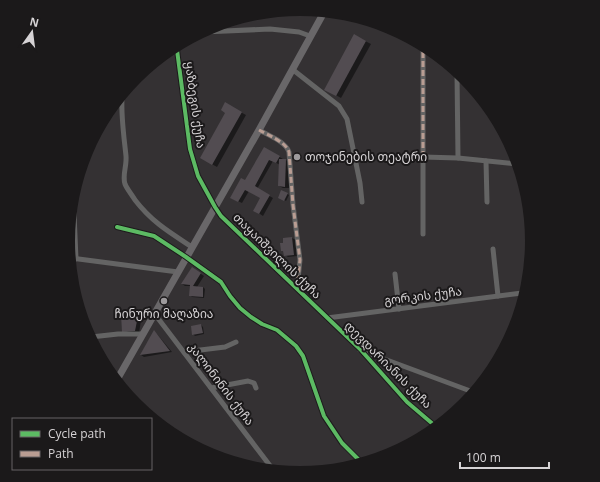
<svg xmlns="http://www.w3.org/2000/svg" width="600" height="482" font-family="'Open Sans','Noto Sans Georgian',sans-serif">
<rect width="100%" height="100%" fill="#343133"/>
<g fill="#0007">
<polygon points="355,36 371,44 341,98 325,89"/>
<polygon points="226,104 246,115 217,167 201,158 227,113"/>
<polygon points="264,148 283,159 282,160 286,160 289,162 289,188 283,188 279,186 280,165 273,161 257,189 273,198 263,216 254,210 261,198 249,191 242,203 231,198 245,182"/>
<polygon points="282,191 289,195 286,201 279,197"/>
<polygon points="292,238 296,240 297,256 288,257 285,255"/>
<polygon points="192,268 204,276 197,287 203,287 205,289 204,298 192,297 190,295 191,286 185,286 182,284"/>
<polygon points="188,311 190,313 190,319 176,319 173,317"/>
<polygon points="139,312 142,314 139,333 126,334"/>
<polygon points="201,325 203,327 204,334 195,336 193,334"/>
<polygon points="154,332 157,334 172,352 144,357 141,355"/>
</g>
<g fill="#524c51">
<polygon points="354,34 366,41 336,96 324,90"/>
<polygon points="225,102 242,112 212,165 200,158 225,113 221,110"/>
<polygon points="264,147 280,156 276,163 269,160 255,186 270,195 259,214 253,211 260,198 245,190 238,202 230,198 241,178 245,180"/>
<polygon points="279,159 286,159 285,187 278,186"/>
<polygon points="281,190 288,193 284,201 278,198"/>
<polygon points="292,237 294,255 284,256 283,251 281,251 280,243 283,243 283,238"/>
<polygon points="192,267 201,273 193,286 203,287 203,297 189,296 190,285 181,284"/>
<polygon points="173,310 188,310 188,319 172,318"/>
<polygon points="139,311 135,331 122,332 121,314"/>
<polygon points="201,324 203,333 192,335 191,326"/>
<polygon points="154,330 170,351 140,355"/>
</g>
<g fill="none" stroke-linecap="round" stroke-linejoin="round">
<g stroke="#646464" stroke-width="5">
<polyline points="203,32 270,29 299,32 310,36"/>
<polyline points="177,50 190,149 198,176 215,207 221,216 360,349 407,402 434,425"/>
<polyline points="292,69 339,106 347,119 360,183 362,202"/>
<polyline points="457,73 458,158"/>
<path d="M122,98C121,117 124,137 126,156C127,166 122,175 125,184C127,189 132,195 135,200C152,222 169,232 192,247"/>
<path d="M259,130C268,135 286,142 289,152L293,205L300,260L297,289"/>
<polyline points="423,157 458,158 517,164"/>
<polyline points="486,161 487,202"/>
<polyline points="74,213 76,259"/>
<polyline points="117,227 154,236 186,257 221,282 230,296 240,308 251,317 262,324 277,330 296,346 303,356 324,416 342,443 360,461"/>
<polyline points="423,234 423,50"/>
<polyline points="493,249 498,296"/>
<polyline points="71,258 178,272"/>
<polyline points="395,274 399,309"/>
<polyline points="154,313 271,467"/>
<polyline points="327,318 522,293"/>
<polyline points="91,337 118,334 143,334"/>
<polyline points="360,350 473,392"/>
<polyline points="184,352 225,347 236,342"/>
<polyline points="211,388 248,381 254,383 256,388"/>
</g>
<polyline stroke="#696769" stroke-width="7" points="118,378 259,130 323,14"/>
<g stroke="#b99d93" stroke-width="3" stroke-dasharray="6 3" stroke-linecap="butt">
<path d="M259,130C268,135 286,142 289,152L293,205L300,260L297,289"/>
<polyline points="423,157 423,50"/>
</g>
<defs>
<g id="cycleway">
<polyline points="177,50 190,149 198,176 215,207 221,216 360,349 407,402 434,425"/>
<polyline points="117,227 154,236 186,257 221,282 230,296 240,308 251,317 262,324 277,330 296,346 303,356 324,416 342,443 360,461"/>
</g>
</defs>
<use href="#cycleway" stroke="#1b191a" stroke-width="6"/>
<use href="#cycleway" stroke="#5cba63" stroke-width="4"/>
</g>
<g fill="#9d9a9c" stroke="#1b191a" stroke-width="1.5">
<circle cx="297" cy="157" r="4"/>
<circle cx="164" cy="301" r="4"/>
</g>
<g text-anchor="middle" stroke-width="4" stroke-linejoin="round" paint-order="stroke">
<g font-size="12" fill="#d6d3d5" stroke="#1b191a">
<text transform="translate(195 105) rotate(82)" y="4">ყაზბეგის ქუჩა</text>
<text transform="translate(277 256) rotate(44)" y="4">თაყაიშვილის ქუჩა</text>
<text transform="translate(423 296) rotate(-7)" y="4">გორკის ქუჩა</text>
<text transform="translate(388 365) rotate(45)" y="4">დევდარიანის ქუჩა</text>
<text transform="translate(221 384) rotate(53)" y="4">კალინინის ქუჩა</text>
</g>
<g font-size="12" fill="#d6d3d5" stroke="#1b191a" text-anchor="start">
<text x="305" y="161">თოჯინების თეატრი</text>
<text x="164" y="318" text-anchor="middle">ჩინური მაღაზია</text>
</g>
</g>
<path d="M0 0H600V482H0ZM75 241a225 225 0 1 1 450 0a225 225 0 1 1-450 0Z" fill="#1b191a" fill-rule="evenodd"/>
<rect x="12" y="418" width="140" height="52" fill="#1b191a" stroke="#666365"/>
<rect x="20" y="431" width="20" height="6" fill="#5cba63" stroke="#666365"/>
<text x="48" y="438" font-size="12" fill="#d6d3d5">Cycle path</text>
<rect x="20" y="451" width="20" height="6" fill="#b99d93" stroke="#666365"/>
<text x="48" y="458" font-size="12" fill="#d6d3d5">Path</text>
<g transform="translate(32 32) rotate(14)" stroke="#1b191a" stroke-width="3" paint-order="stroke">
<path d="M0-3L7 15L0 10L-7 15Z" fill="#d6d3d5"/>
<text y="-6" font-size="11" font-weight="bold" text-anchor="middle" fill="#d6d3d5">N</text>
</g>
<path d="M460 462v6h89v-6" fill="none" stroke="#d6d3d5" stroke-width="2"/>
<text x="466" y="462" font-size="12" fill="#d6d3d5" stroke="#1b191a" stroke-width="3" paint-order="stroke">100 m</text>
</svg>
